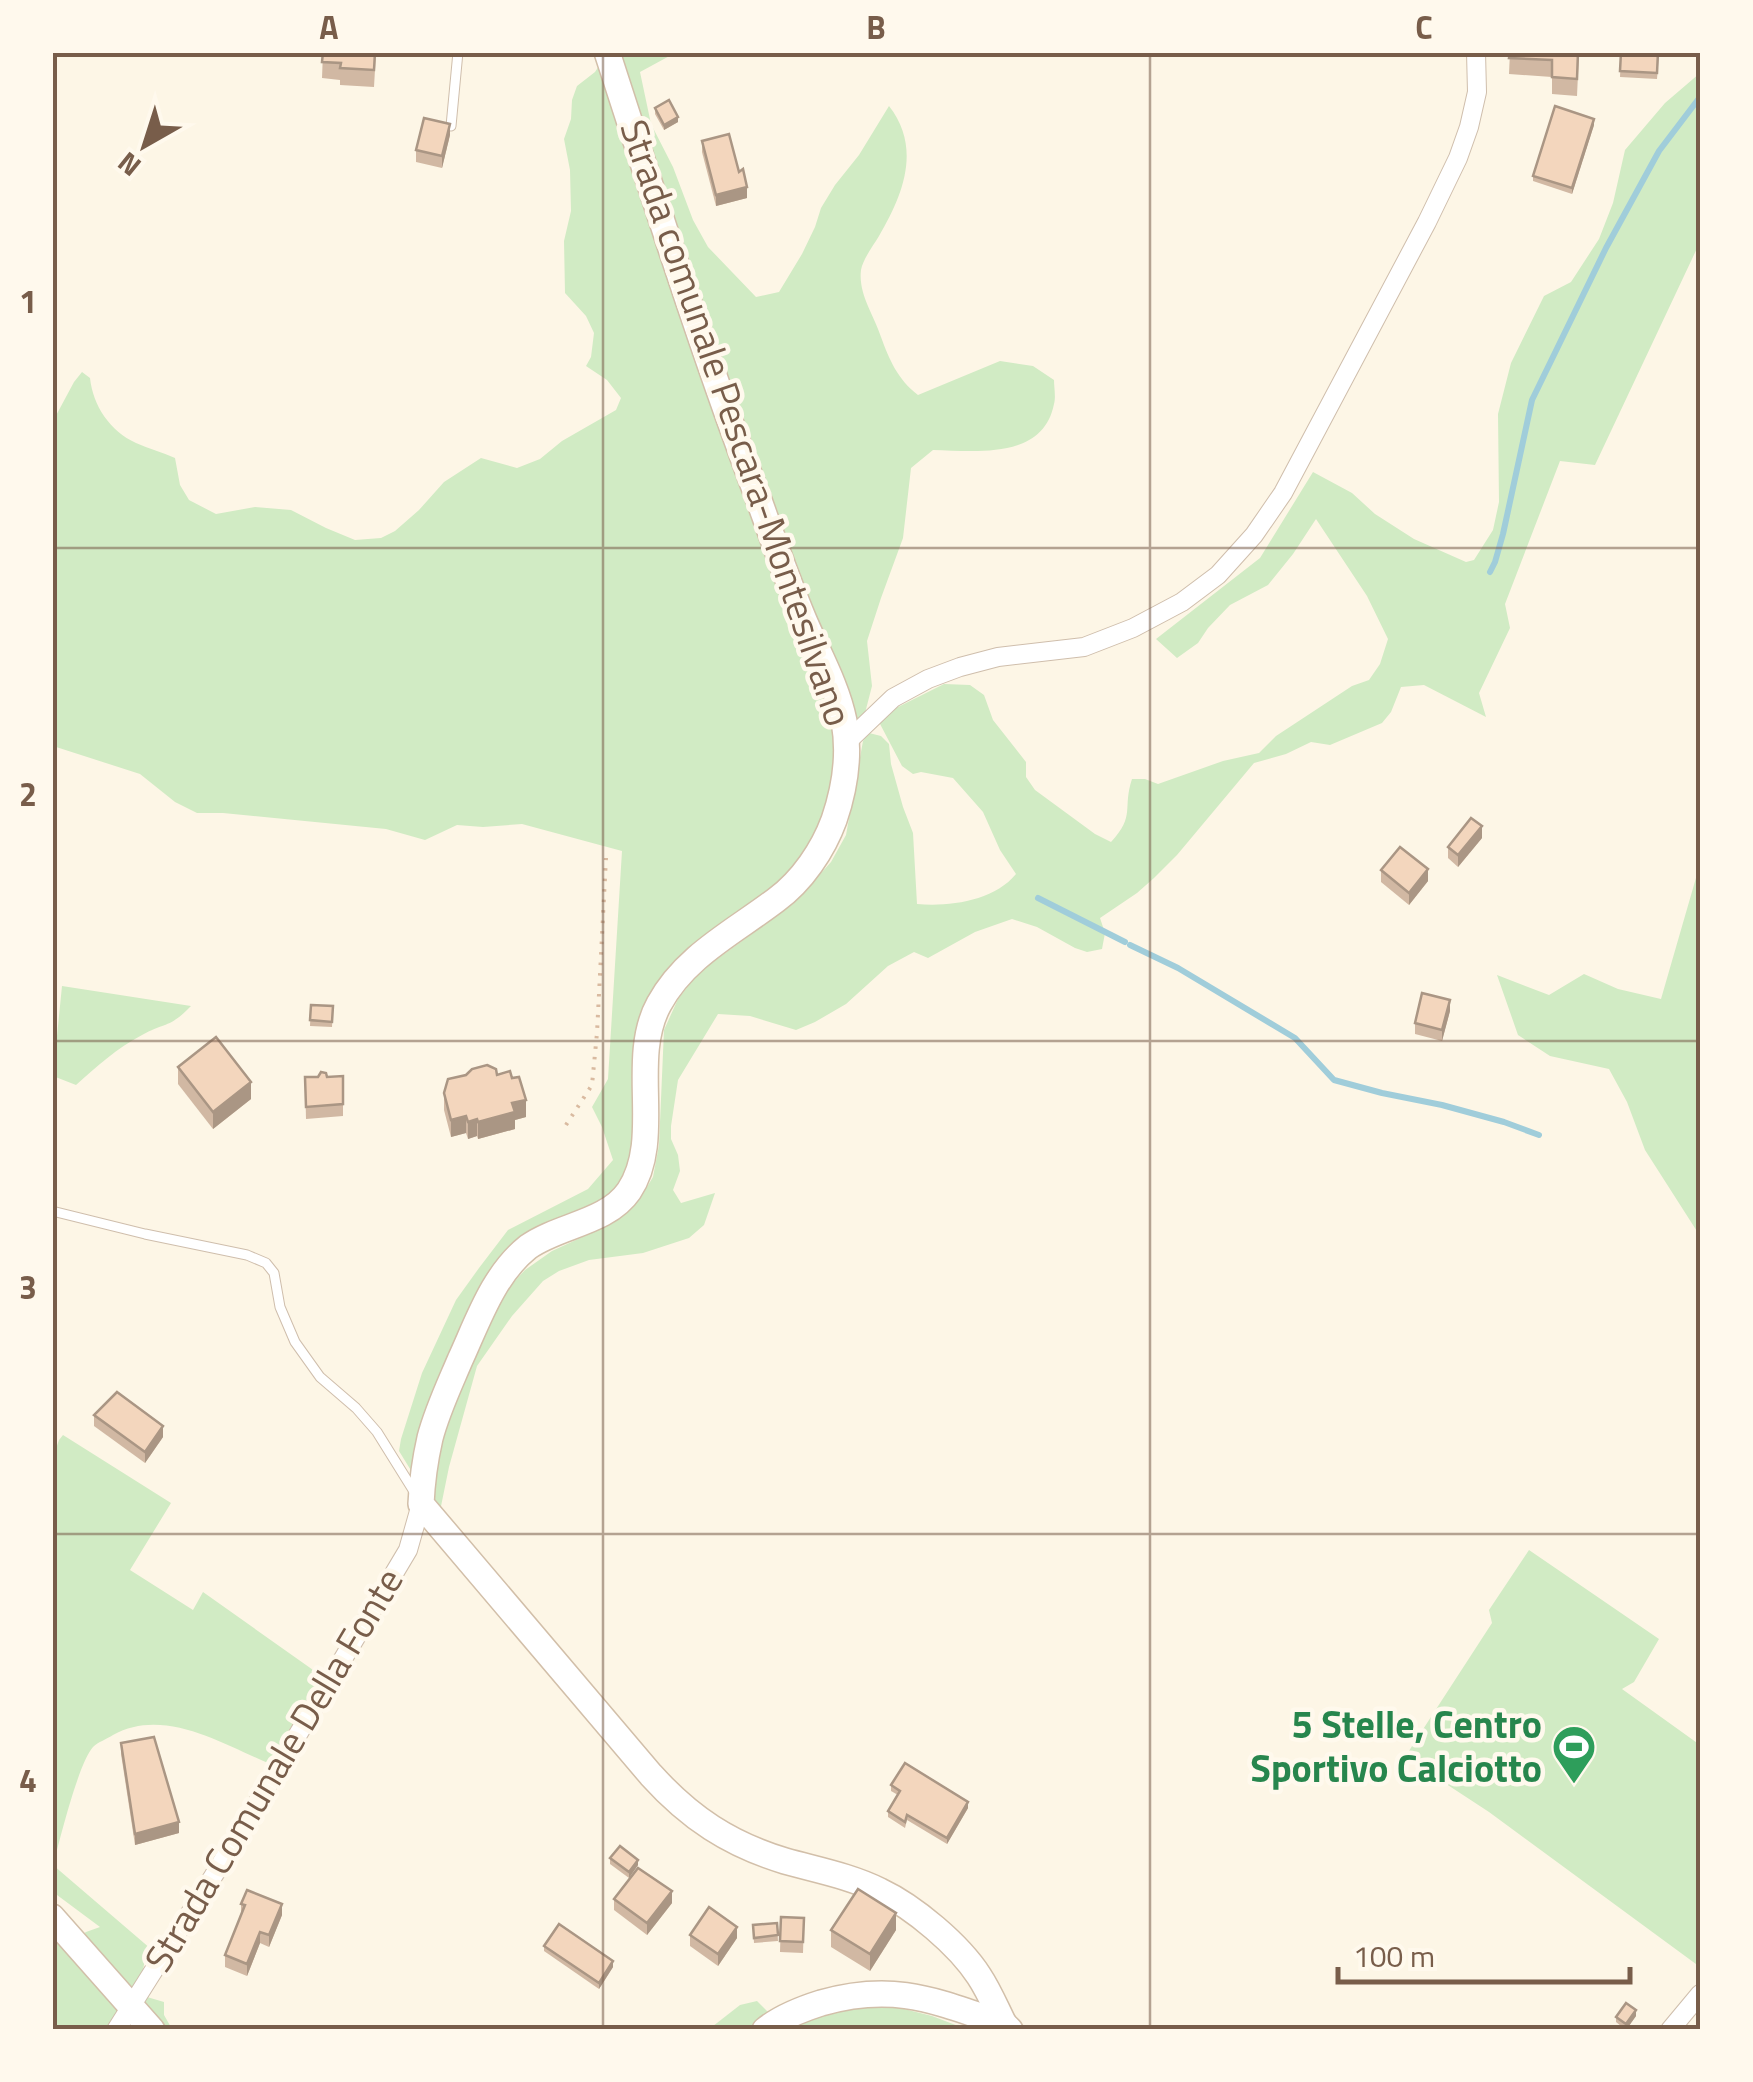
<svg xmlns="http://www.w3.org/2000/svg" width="1753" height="2082" font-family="'Titillium Web',sans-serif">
<rect width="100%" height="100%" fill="#fdf6e6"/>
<g fill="#d1ebc4">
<path d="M608,52L675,53L640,72L651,124L673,167L693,220L708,247L756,297L779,292L802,254L815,227L821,208L835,185L859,155L889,106C922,148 903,195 879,236C873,246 863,259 861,270C858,294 874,315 881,337C889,359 898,380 918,395L1000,361L1033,366L1054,380C1054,387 1056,397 1054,404C1043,460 976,451 933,450L911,468L903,538L881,598L867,641L872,686L864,717L835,785L808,855L782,883L674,968L634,1172L626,1186L559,1224L495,1302L525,1270L552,1251L613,1223L641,1197L653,1177L659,1145L664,1030L678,999L693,980L709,965L793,904L831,862L846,835L863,741L869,733L881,736L889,744L891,764L903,807L913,833L917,904C949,907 994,901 1016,874L1000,850L983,812L953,778L921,772L913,774L902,766L879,722L896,708L944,684L970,685L984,695L993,720L1026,762V777L1035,790L1095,834L1111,842C1136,815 1122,809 1132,779H1145L1158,784L1223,761L1259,753L1276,736L1352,686L1369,680L1380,664L1388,639L1367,596L1316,519L1293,554L1268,585L1230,605L1208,628L1198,643L1177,658L1156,639L1260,558L1313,472L1352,493L1375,514L1414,539L1466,562L1474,560L1493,530L1499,502L1498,414L1511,363L1544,296L1571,282L1599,239L1613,203L1625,150L1665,103L1700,73V242L1595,465L1560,461L1505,604L1510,628L1479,693L1486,717L1424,685L1401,687L1391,712L1382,723L1330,745L1311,742L1286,754L1254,763L1177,855L1154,878L1137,893L1100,918L1105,933L1102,949L1087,952L1075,948L1037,927L1012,919L975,932L928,958L914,952L888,966L846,1004L815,1022L796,1030L750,1016L718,1014L678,1080L671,1126V1139L678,1155L680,1171L673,1190L681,1203L715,1193L704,1225L689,1238L643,1253L589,1260L559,1271L543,1281L512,1316L477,1366L449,1467L439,1516L399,1451L401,1439L422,1373L456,1300L479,1268L508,1230L588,1189L613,1160L602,1127L592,1107L608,1079L622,851L522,824L483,827L457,825L425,840L386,829L223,813H197L175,802L140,774L53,746L52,423L74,382L82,372L90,378C93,406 110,431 136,443C149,449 162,452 175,458L180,485L189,500L216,514L255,507L291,510L326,528L355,540L381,538L395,531L419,510L444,482L481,458L517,468L540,459L562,441L616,410L621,398L607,380L586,366L591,357L594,333L586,316L565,293L564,241L571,211L570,170L564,139L571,119L572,100L577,86L595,72Z"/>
<polygon points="1700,864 1700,1236 1645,1150 1627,1102 1609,1069 1550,1056 1518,1035 1497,975 1549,995 1584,974 1618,989 1661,999"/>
<path d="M62,986L191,1006C170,1028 166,1022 142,1035C117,1048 96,1067 76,1085L53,1076Z"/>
<path d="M63,1435L171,1503L130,1570L193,1610L203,1592L323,1677L268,1763C221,1743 163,1707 113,1735C107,1739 98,1742 93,1747C78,1764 60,1840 53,1865L151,1949C140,1966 142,1979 147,1997L164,2002V2015L172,2029H53L52,1937L62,1948L86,1932L100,1927L53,1892L52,1460L59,1440Z"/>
<polygon points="1529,1550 1659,1639 1634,1682 1622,1689 1700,1745 1700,1967 1489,1812 1405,1757 1492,1623 1489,1610"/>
<polygon points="757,2001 772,2016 778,2030 708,2030 740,2005"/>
<polygon points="880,2003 932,2016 966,2029 779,2030 824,2012"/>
</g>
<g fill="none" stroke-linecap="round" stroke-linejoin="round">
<g stroke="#a0cdda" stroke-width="6">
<polyline points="1490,572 1495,562 1503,534 1532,400 1606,248 1659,151 1700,97"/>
<polyline points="1038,898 1125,942"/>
<polyline points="1130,945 1178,968 1295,1038 1334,1080 1382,1093 1442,1105 1504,1122 1539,1135"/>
</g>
<defs>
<g id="lane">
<polyline points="451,126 458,52"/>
<polyline points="52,1211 145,1234 247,1255 266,1263 274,1273 280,1307 295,1342 320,1377 356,1408 377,1432 415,1493"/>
</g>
<g id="street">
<polyline points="847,742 893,698 928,679 960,667 998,657 1084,647 1133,628 1182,602 1218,575 1254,535 1283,493 1427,222 1458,158 1469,127 1477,92 1476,52"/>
<polyline points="116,2030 214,1875 408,1550 421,1504"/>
<polyline points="1670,2030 1700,1994"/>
</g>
<g id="secondary">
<path d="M607,52C656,203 704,355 760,503C774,542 788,582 804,620C818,653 837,686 844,721C850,754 845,788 834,820C823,850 802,881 776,900C734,932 685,956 659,1004C628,1060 664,1139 629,1191C607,1223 559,1225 528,1247C493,1275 478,1321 460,1360C449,1386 437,1411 430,1438C425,1460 422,1482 421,1504L651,1775C690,1818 729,1844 785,1861C817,1870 850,1876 880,1891C914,1907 959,1945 979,1976C989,1991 996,2008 1004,2024"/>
<polyline points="52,1917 152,2030"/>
<path d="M765,2030C781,2017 802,2009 821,2003C895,1982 935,2001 1004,2024L1010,2030"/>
</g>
</defs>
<use href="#lane" stroke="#cfbeac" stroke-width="11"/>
<use href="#street" stroke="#cfbeac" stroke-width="20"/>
<use href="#secondary" stroke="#d2bfa9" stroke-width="28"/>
<polyline stroke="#d9baa0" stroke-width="4" stroke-dasharray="2.5 8" stroke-linecap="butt" points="566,1125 592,1085 597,1033 606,858"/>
<use href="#lane" stroke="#fff" stroke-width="9"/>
<use href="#street" stroke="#fff" stroke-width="18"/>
<use href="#secondary" stroke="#fff" stroke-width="25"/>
</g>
<g fill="#d1b8a3">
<polygon points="323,52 376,52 374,87 340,85 340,80 322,78"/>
<polygon points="1510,52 1579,52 1577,96 1552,94 1552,77 1509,74"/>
<polygon points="1621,52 1659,52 1657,79 1620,77"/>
<polygon points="655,108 678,122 664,130 655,114"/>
<polygon points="1594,125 1572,194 1533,181 1533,176"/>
<polygon points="450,135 442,168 416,162 416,150"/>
<polygon points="702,141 739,172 747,198 716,206 702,152"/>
<polygon points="1482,838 1458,867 1448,858 1448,847"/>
<polygon points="1381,870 1428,881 1409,905 1381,882"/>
<polygon points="311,1005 333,1006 332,1027 310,1026"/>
<polygon points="1450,1011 1442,1041 1415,1034 1415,1023"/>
<polygon points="178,1067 251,1099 213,1129 178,1084"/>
<polygon points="497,1075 526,1117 515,1120 515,1129 478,1139 477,1136 468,1139 466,1133 451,1137 444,1110 444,1093"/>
<polygon points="343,1076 343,1116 306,1119 305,1077"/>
<polygon points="94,1415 163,1437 145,1463 94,1426"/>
<polygon points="121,1743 179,1833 135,1845 121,1754"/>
<polygon points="891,1785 968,1808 947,1844 907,1820 905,1828 888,1817 888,1811 898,1795 891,1791"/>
<polygon points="610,1858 638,1865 629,1878 610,1864"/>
<polygon points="614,1899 672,1903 647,1935 614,1910"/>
<polygon points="241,1904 282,1915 269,1947 260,1943 247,1976 225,1967 225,1955 241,1915"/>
<polygon points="781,1917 804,1918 803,1953 780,1952"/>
<polygon points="777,1923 778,1941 754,1943 753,1925"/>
<polygon points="831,1930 896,1930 870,1971 831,1947"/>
<polygon points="690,1935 737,1938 718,1966 690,1946"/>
<polygon points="544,1946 613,1967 599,1989 544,1951"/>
<polygon points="1636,2016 1626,2030 1616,2022 1616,2017"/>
</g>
<g fill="#aa9684">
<polygon points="678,117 678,122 664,130 664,125"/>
<polygon points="1594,119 1594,125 1572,194 1572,188"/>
<polygon points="450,124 450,135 442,168 442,156"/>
<polygon points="747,187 747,198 716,206 716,195"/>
<polygon points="1482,826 1482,838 1458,867 1458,855"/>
<polygon points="1428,869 1428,881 1409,905 1409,893"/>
<polygon points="1450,1000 1450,1011 1442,1041 1442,1030"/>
<polygon points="251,1082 251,1099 213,1129 213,1112"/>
<polygon points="526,1100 526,1117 515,1120 515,1129 478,1139 478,1122 512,1103"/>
<polygon points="466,1116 466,1133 451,1137 451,1120"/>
<polygon points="477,1119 477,1136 468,1139 468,1122"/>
<polygon points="163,1426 163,1437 145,1463 145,1452"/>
<polygon points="968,1802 968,1808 947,1844 947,1838"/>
<polygon points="179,1822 179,1833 135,1845 135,1834"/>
<polygon points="638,1860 638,1865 629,1878 629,1872"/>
<polygon points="672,1891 672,1903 647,1935 647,1923"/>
<polygon points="282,1904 282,1915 269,1947 269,1935"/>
<polygon points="896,1913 896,1930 870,1971 870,1954"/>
<polygon points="737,1927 737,1938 718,1966 718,1954"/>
<polygon points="260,1932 260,1943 247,1976 247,1964"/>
<polygon points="613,1961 613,1967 599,1989 599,1983"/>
<polygon points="1636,2010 1636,2016 1626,2030 1626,2024"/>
</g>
<g fill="#f3d6bd" stroke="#aa9684" stroke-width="2.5">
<polygon points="323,52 375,52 374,70 340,68 341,63 322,62"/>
<polygon points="1510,52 1578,52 1577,79 1552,77 1552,60 1509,58"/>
<polygon points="1621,52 1658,52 1657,73 1620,71"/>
<polygon points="669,100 678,117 664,125 655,108"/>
<polygon points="1555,106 1594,119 1572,188 1533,176"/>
<polygon points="424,118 450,124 442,156 416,150"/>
<polygon points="729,134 739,172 743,169 747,187 716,195 702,141"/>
<polygon points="1471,818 1482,826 1458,855 1448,847"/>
<polygon points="1400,847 1428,869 1409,893 1381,870"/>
<polygon points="1422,993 1450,1000 1442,1030 1415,1023"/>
<polygon points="311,1005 333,1006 332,1022 310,1020"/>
<polygon points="216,1037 251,1082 213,1112 178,1067"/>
<polygon points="487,1065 496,1069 497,1075 510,1071 512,1078 519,1077 526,1100 512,1103 515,1112 478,1122 477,1119 468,1122 466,1116 451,1120 444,1093 448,1079 466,1075 472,1069"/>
<polygon points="321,1072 326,1073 327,1077 343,1076 343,1104 306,1107 305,1077 318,1077"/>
<polygon points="117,1392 163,1426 145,1452 94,1415"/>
<polygon points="154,1737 179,1822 135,1834 121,1743"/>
<polygon points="905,1763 968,1802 947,1838 907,1815 905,1822 888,1811 900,1791 891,1785"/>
<polygon points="620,1846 638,1860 629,1872 610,1858"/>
<polygon points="638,1868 672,1891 647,1923 614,1899"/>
<polygon points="858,1889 896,1913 870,1954 831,1930"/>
<polygon points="247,1890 282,1904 269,1935 260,1932 247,1964 225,1955 245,1905 241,1904"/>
<polygon points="709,1907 737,1927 718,1954 690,1935"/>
<polygon points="781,1917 804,1918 803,1942 780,1941"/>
<polygon points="777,1923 778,1935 754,1938 753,1925"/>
<polygon points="559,1924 613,1961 599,1983 544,1946"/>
<polygon points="1626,2003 1636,2010 1626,2024 1616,2017"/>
</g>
<path fill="none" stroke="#785d4a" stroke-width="2.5" stroke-opacity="0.55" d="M603,52V2030M1150,52V2030M52,548H1700M52,1041H1700M52,1534H1700"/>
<defs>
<symbol id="stadium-pin" viewBox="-11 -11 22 30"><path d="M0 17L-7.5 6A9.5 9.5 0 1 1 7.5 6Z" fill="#2e9e5b" stroke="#fff9ed"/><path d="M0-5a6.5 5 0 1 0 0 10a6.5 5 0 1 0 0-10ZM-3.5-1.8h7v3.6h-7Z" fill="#fff"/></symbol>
</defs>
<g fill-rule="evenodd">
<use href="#stadium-pin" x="1549" y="1722" width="50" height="68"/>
</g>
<g text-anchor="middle" stroke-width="9" stroke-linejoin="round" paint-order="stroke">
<g font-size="38" fill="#785d4a" stroke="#fff9ed">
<text transform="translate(736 423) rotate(71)" y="13">Strada comunale Pescara-Montesilvano</text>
<text transform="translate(274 1770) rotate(-59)" y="13">Strada Comunale Della Fonte</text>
</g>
<g font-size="38" font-weight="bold" fill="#27864d" stroke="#fff9ed" text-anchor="end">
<text x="1542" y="1738">5 Stelle, Centro<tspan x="1542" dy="44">Sportivo Calciotto</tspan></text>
</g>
</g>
<rect width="1753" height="2082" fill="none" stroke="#fff9ed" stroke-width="110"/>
<g transform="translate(145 145) rotate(219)" stroke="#fff9ed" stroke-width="8" paint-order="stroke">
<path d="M0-8L18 38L0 25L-18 38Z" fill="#785d4a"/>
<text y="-15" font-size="28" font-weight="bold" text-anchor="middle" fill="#785d4a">N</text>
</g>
<path d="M1338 1967v15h292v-15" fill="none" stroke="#785d4a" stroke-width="5"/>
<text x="1353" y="1967" font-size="30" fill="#785d4a" stroke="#fff9ed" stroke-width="8" paint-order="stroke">100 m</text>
<rect x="55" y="55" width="1643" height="1972" fill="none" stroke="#785d4a" stroke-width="4"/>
<g font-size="32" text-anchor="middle" font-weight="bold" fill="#785d4a">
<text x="329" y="39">A</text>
<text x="876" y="39">B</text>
<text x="1424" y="39">C</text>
<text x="28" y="313">1</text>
<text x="28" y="806">2</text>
<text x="28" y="1299">3</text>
<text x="28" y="1792">4</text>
</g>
</svg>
